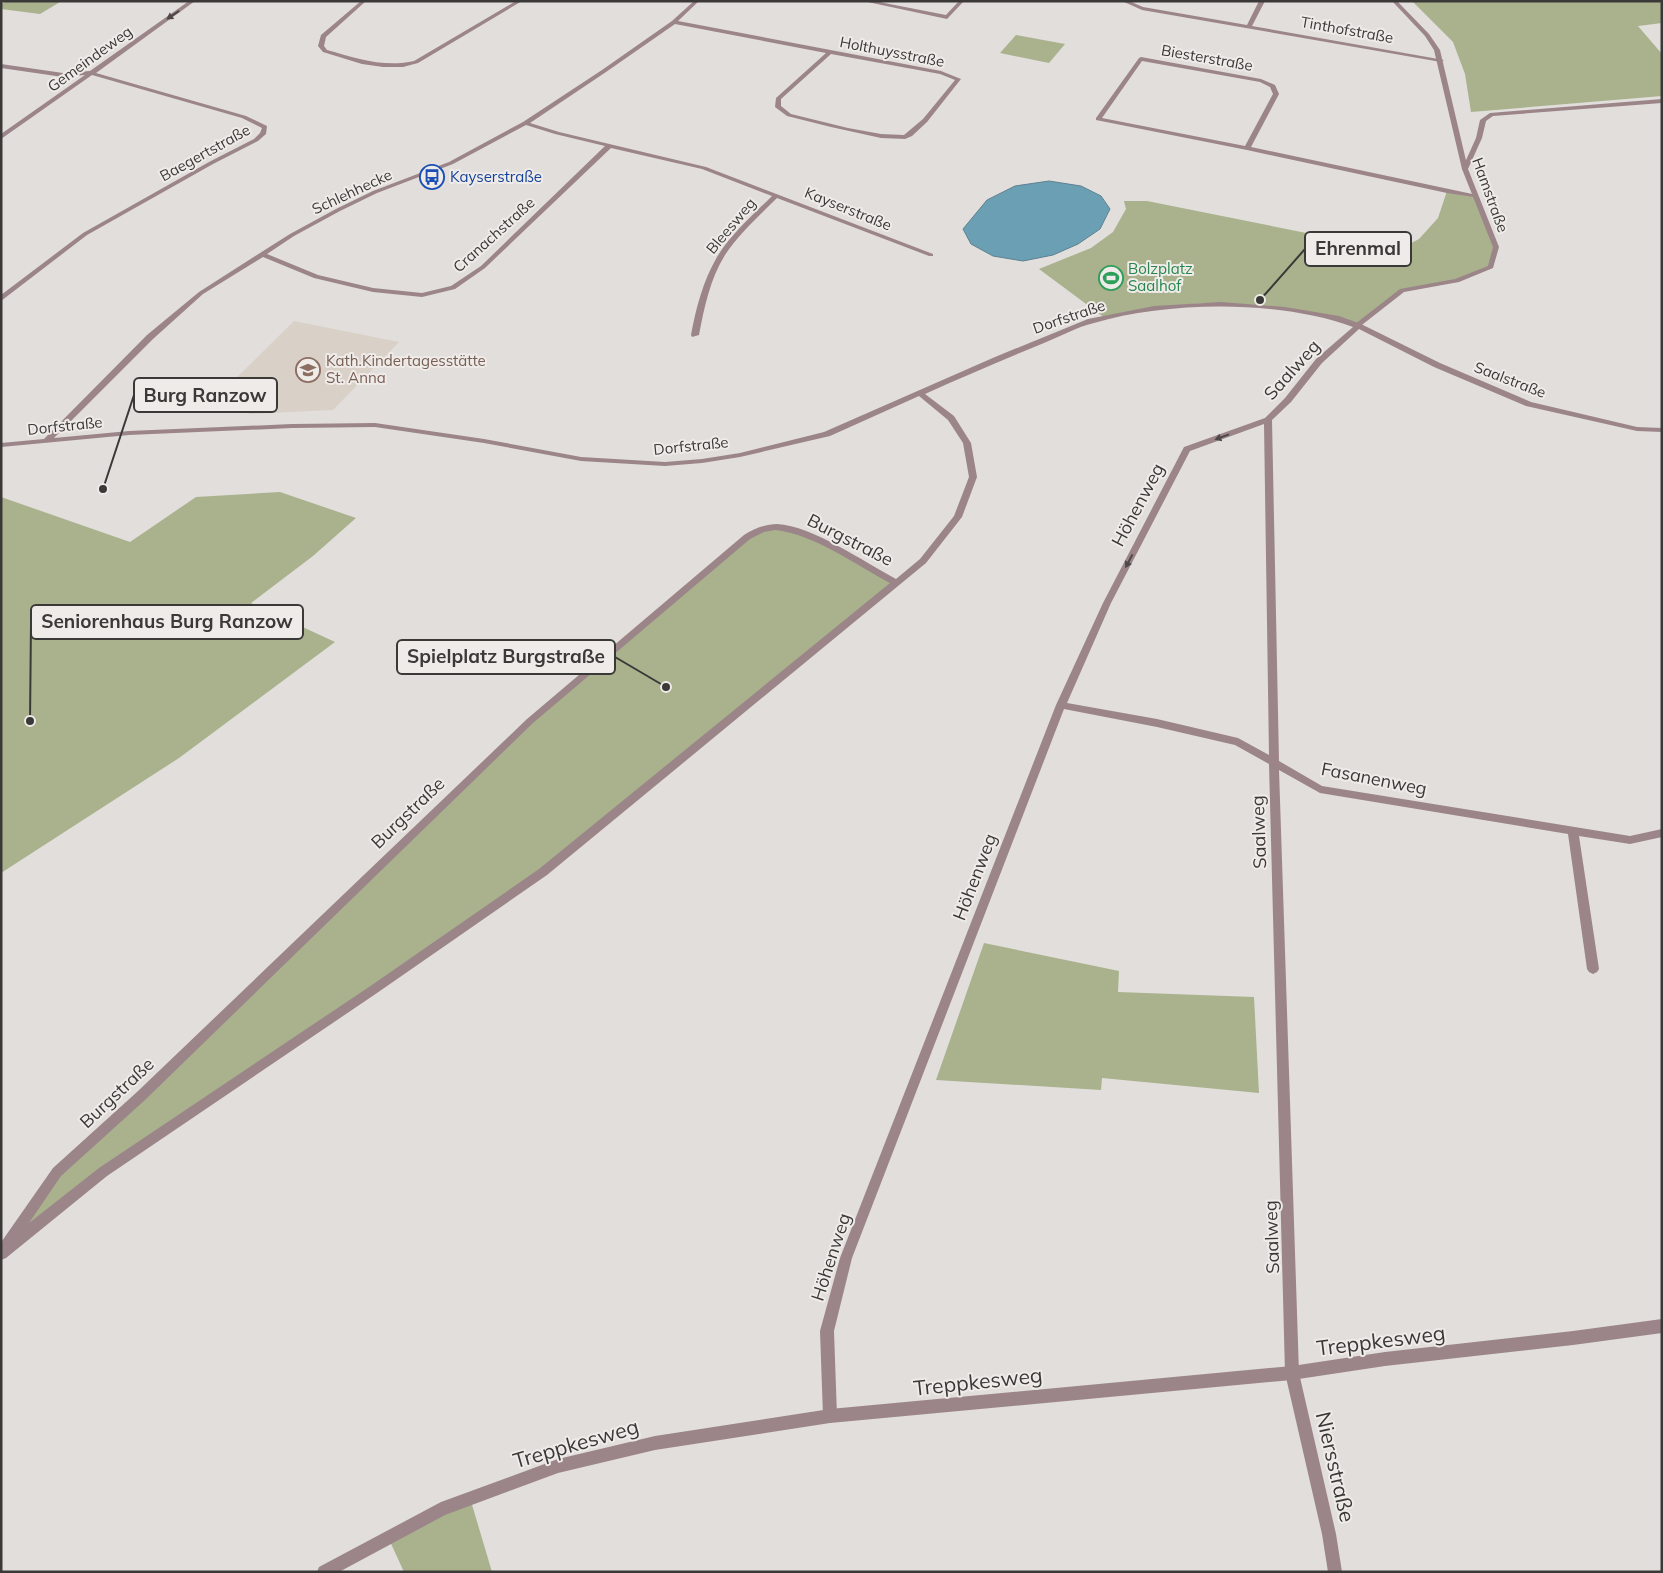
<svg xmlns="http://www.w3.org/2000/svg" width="1663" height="1573" font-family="Mulish,sans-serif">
<rect width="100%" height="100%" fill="#e2dedb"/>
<polygon fill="#d9d0c8" points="294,321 399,342 333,410 249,414 250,409 211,410 216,398"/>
<g fill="#a9b28d">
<polygon points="7,1 53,1 60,2 40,14 1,9 1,4"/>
<polygon points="1412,1 1662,1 1662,23 1638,26 1662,54 1662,96 1471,112 1465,74 1453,42"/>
<polygon points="1016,35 1065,44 1049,63 1000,53"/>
<path d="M1447,191L1474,195L1496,247L1491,267L1457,281L1402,290L1358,326C1308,309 1233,299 1180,305C1155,308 1130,314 1105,318L1039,269L1091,248L1113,232L1126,209L1124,201H1147L1396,251L1419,239L1438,218Z"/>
<polygon points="280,492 356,518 313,556 251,603 335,642 179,758 1,873 1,497 130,542 196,497"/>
<polygon points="777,527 799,531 897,583 543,872 103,1172 1,1254 57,1172 530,721 747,537"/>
<polygon points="984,943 1119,971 1118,992 1254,997 1259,1093 1102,1078 1101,1090 936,1080"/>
<polygon points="470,1498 492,1572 404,1572 388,1537"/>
</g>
<polygon fill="#6ba0b4" stroke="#5d818f" points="1049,181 1081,186 1101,196 1110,209 1100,229 1078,244 1053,255 1023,261 993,256 971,244 963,229 987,200 1015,186"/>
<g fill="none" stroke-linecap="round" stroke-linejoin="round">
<g fill="#9b8589" fill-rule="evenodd">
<polygon points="189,1 195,1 96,73 246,116 267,126 266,134 258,141 213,164 87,235 1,301 1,295 83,233 209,162 254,139 260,133 262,128 242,118 92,75 1,139 1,134 85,75 63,77 1,68 1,64 63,73 90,71"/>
<path d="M361,1H366L326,37L324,46L327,50C356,58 384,68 414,61L516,1H522L418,63L403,67H383L362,64L323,52L318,46L321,35Z"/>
<path d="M694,1H699L678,21L941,71L961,79L927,122L912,136L905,139L881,138L831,127L787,116L775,107L776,98L826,53L675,24L606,72L530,123L559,132L706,167L933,254V256H929L777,198C759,216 739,234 725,255C710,279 704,308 699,335L692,337L691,335C696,308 703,281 717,257C731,234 753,215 772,196L702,169L611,148L485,268L455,289L422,297L373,292L314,278L263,257L203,294L153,339L54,438L129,431L292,424L375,423L484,439L581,457L665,462L702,459L740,453L824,432L995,357L1088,319L1154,306L1221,302L1285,307L1339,316L1361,324L1440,363L1531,402L1637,427L1662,428V432L1637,431L1526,406L1434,367L1359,329L1322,363L1291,402L1272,420L1279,761L1322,786L1630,836L1662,829V837L1630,844L1579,836L1599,969L1597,972L1593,974L1589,972L1587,969L1568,834L1320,793L1279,770L1299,1373L1336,1534L1342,1572H1328L1322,1534L1285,1373L1269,764L1235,745L1157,727L1064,709L852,1258L834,1331L837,1416L835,1421L830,1423L825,1421L823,1416L820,1331L840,1258L1056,705L1103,603L1184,447L1265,418L1285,398L1316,359L1353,327C1280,300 1169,301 1094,323C1077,327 1061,336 1044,343C1005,359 965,376 925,394L954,416L971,443L977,477L962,517L926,563L547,875L377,993L107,1176L6,1258L1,1260L2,1241L53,1168L137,1092L527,719L744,535C753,529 765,524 777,524C813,526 864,562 896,579L920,559L954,516L969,477L963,443L948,420L919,396L830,436L740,457L702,463L665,466L581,461L484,443L375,427L292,428L129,435L1,447V443L44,439L147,335L199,292L260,253L290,234L336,209L373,191L449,162L523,122L602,70L672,21ZM831,54L940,74L955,80L923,119L904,135L881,134L848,128L791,114L781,106V99ZM526,125L555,134L605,146L481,266L451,286L422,293L373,288L318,275L267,254L294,236L340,211L377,193L453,164ZM1264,424L1269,755L1238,738L1157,719L1067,703L1111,603L1190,451ZM775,530C814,534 856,565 890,583L539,869L369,987L99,1168L29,1223L61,1176L145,1100L533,723L750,539L764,532Z"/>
<polygon points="863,1 874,1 946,15 959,1 964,1 947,19"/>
<polygon points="1122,1 1129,1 1143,7 1247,25 1259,1 1265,1 1252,26 1444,60 1441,62 1142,10"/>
<path d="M1141,57L1261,79L1275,85L1279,94L1251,147L1477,195L1474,197L1447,193L1247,150L1096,120V118L1139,58ZM1142,61L1260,82L1270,87L1273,94L1245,146L1102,118Z"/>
<polygon points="1662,99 1662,103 1493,116 1486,121 1482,138 1468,169 1465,171 1462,169 1476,138 1480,120 1490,113"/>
</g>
<g fill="#9b8589" fill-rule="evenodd">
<polygon points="1392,1 1397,1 1429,34 1440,50 1468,169 1499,247 1493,268 1459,282 1404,292 1358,328 1355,328 1355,324 1400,289 1455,279 1488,266 1493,247 1462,169 1434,50 1425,36"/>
<polygon points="1662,1319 1662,1333 1573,1345 1385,1366 1292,1380 830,1423 655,1450 558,1473 445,1515 339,1572 317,1572 319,1567 441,1502 558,1459 655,1436 830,1409 1292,1366 1385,1352 1573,1331"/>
</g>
</g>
<defs><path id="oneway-solid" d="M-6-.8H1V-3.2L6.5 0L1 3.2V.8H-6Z" transform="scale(1.25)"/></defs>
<g fill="#4e4848">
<use href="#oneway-solid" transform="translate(173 15) rotate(146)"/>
<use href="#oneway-solid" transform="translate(1222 437) rotate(160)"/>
<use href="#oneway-solid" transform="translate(1129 561) rotate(118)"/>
</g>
<defs>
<symbol id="bus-ring" viewBox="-11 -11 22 22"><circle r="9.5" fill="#efebe8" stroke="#1a4fb4" stroke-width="1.5"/><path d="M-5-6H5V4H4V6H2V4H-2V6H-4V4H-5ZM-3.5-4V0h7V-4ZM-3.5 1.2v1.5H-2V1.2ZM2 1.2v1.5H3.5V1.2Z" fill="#1a4fb4"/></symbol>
<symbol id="stadium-ring" viewBox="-11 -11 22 22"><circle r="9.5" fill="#efebe8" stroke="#2e9e5b" stroke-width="1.5"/><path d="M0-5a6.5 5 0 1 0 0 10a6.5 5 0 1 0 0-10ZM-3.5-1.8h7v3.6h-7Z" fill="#2e9e5b"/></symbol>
<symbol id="school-ring" viewBox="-11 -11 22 22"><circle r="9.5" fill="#efebe8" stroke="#8d6e63" stroke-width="1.5"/><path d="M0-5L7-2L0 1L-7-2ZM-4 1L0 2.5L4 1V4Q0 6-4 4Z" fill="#8d6e63"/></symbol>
</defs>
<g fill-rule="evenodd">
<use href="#bus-ring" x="418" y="163" width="28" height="28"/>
<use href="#stadium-ring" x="1097" y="264" width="28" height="28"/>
<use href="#school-ring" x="294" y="356" width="28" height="28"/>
</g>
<g text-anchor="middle" stroke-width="4" stroke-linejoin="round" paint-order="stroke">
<g font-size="15" fill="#3b3938" stroke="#efebe8">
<text transform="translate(1347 30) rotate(10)" y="5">Tinthofstraße</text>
<text transform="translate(892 52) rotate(11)" y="5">Holthuysstraße</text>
<text transform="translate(1207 58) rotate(10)" y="5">Biesterstraße</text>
<text transform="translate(90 59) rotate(-36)" y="5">Gemeindeweg</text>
<text transform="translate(205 153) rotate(-29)" y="5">Baegertstraße</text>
<text transform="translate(352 192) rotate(-25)" y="5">Schlehhecke</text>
<text transform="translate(1490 195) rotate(70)" y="5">Hamstraße</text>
<text transform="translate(848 209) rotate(22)" y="5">Kayserstraße</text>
<text transform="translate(731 226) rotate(-50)" y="5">Bleesweg</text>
<text transform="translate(494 235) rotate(-42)" y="5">Cranachstraße</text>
<text transform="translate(1069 317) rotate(-19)" y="5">Dorfstraße</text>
<text transform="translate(1510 380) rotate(21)" y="5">Saalstraße</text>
<text transform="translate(65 426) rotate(-6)" y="5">Dorfstraße</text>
<text transform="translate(691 446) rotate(-6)" y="5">Dorfstraße</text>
</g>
<g font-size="15" fill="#164399" stroke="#efebe8" text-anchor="start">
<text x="450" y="182">Kayserstraße</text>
</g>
<g font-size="15" fill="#27864d" stroke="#efebe8" text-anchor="start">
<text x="1128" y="274">Bolzplatz<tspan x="1128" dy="17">Saalhof</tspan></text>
</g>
<g font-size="15" fill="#785e54" stroke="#efebe8" text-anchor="start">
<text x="326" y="366">Kath.Kindertagesstätte<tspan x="326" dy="17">St. Anna</tspan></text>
</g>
<g font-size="18" fill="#3b3938" stroke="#efebe8">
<text transform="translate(1292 370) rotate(-48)" y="6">Saalweg</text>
<text transform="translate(1138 505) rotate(-62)" y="6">Höhenweg</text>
<text transform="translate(850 540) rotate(27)" y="6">Burgstraße</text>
<text transform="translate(1374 779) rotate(11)" y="6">Fasanenweg</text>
<text transform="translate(408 813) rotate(-44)" y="6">Burgstraße</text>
<text transform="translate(1259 832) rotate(-92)" y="6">Saalweg</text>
<text transform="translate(975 877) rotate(-69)" y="6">Höhenweg</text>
<text transform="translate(117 1093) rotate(-43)" y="6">Burgstraße</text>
<text transform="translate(1272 1237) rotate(-92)" y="6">Saalweg</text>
<text transform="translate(831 1257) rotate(-72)" y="6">Höhenweg</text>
</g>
<g font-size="21" fill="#3b3938" stroke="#efebe8">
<text transform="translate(1381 1341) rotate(-7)" y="7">Treppkesweg</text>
<text transform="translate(978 1382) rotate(-6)" y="7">Treppkesweg</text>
<text transform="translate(576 1444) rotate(-16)" y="7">Treppkesweg</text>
<text transform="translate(1335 1467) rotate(77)" y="7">Niersstraße</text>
</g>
</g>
<path fill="none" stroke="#3b3938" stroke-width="2" d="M1260 300L1305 249M103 489L134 395M30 721L31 622M666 687L615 657"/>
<g fill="#3b3938" stroke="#efebe8" stroke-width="2">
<circle cx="1260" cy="300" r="5"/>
<circle cx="103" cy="489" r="5"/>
<circle cx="30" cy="721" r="5"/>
<circle cx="666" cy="687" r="5"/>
</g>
<g fill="#efebe8" stroke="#3b3938" stroke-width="2">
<rect x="1305" y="232" width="106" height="34" rx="5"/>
<rect x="134" y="378" width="143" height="34" rx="5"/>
<rect x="31" y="605" width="272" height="34" rx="5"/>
<rect x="397" y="640" width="218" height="34" rx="5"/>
</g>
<g font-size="19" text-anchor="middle" font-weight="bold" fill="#3b3938">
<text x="1358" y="255">Ehrenmal</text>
<text x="205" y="402">Burg Ranzow</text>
<text x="167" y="628">Seniorenhaus Burg Ranzow</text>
<text x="506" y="663">Spielplatz Burgstraße</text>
</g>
<rect width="1663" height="1573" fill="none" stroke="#3b3938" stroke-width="5"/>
</svg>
